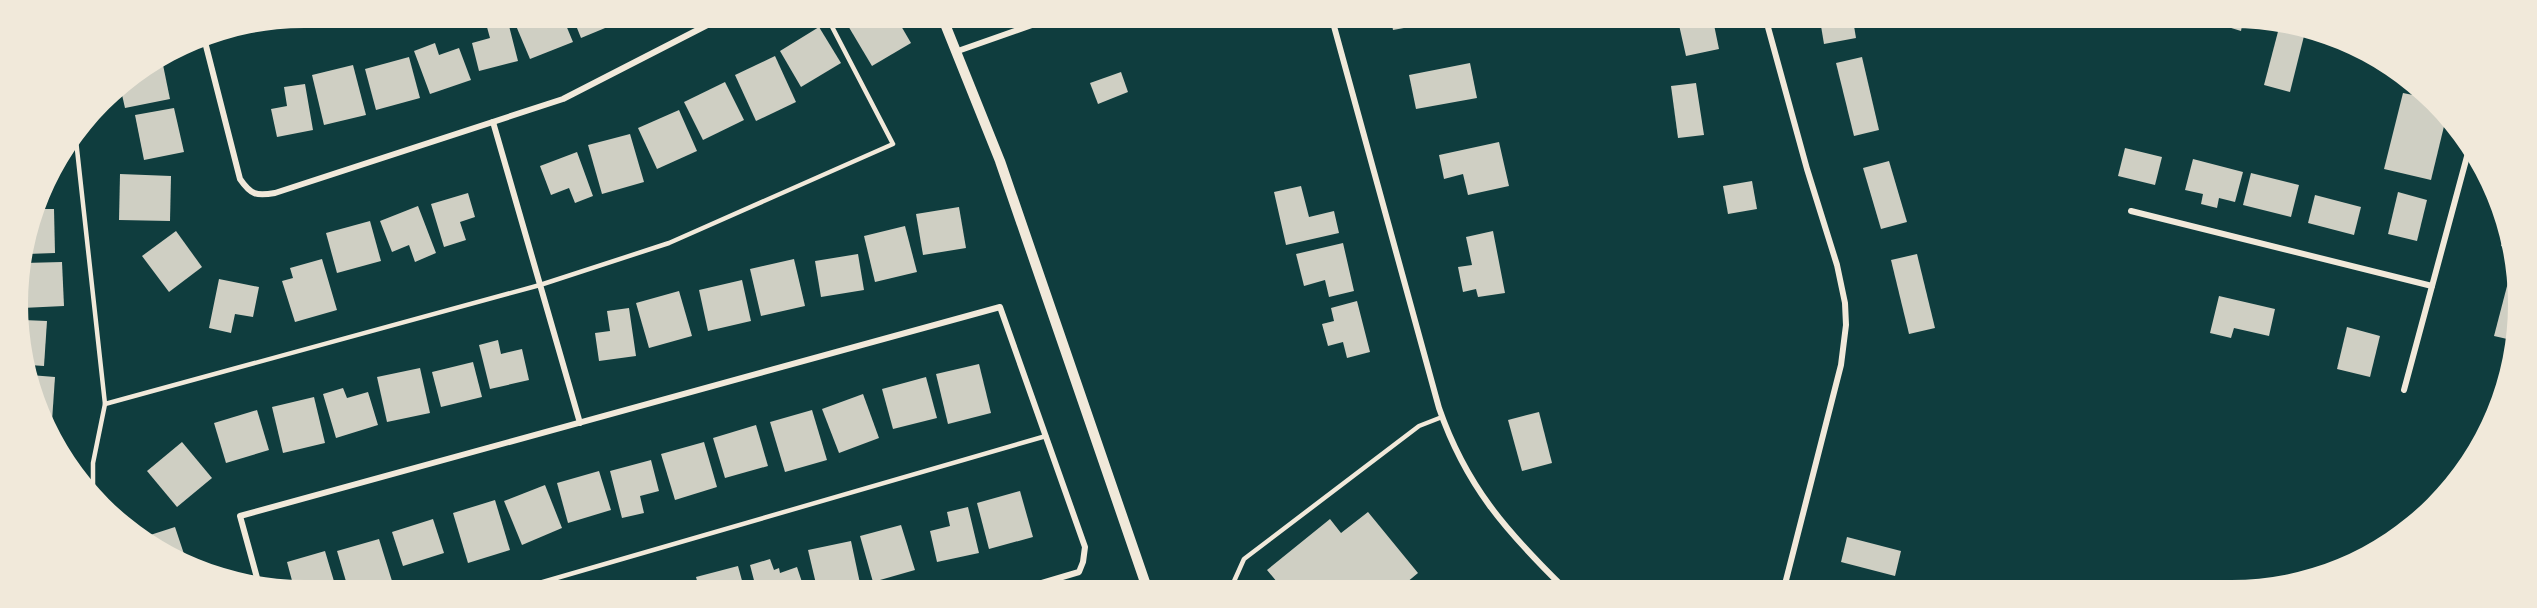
<svg xmlns="http://www.w3.org/2000/svg" width="2537" height="608" font-family="'Roboto Condensed',sans-serif">
<rect width="100%" height="100%" fill="#0f3d3e"/>
<g fill="#cfcfc3">
<polygon points="492,18 507,18 518,61 479,71 472,43 490,38 485,20"/>
<polygon points="520,18 563,18 573,42 530,59 514,21"/>
<polygon points="573,18 621,18 622,21 581,38"/>
<polygon points="844,19 897,19 911,43 872,66"/>
<polygon points="1391,19 1442,19 1442,21 1393,30"/>
<polygon points="1671,20 1713,20 1719,49 1686,56 1679,25 1672,26"/>
<polygon points="1820,20 1853,20 1856,38 1824,44"/>
<polygon points="2205,20 2243,20 2241,31"/>
<polygon points="2280,24 2305,32 2290,92 2264,85"/>
<polygon points="819,27 841,63 801,87 780,51"/>
<polygon points="435,43 439,55 459,48 471,80 430,94 414,51"/>
<polygon points="775,56 796,102 756,121 735,75"/>
<polygon points="409,57 420,98 376,110 365,69"/>
<polygon points="1862,57 1879,130 1854,136 1836,63"/>
<polygon points="162,60 170,99 125,108 120,86"/>
<polygon points="1470,63 1477,98 1416,109 1409,75"/>
<polygon points="353,65 366,115 324,125 312,75"/>
<polygon points="1121,72 1128,92 1098,104 1090,83"/>
<polygon points="725,82 744,120 703,140 684,102"/>
<polygon points="1696,83 1704,135 1678,138 1671,86"/>
<polygon points="305,84 313,130 277,137 271,109 287,106 284,87"/>
<polygon points="2403,93 2423,97 2446,118 2431,180 2384,169"/>
<polygon points="174,108 184,152 144,160 135,115"/>
<polygon points="679,110 697,151 657,169 638,128"/>
<polygon points="630,134 644,182 602,194 588,145"/>
<polygon points="1499,142 1509,186 1468,195 1463,174 1444,179 1439,155"/>
<polygon points="2125,148 2162,157 2155,185 2118,176"/>
<polygon points="577,152 593,196 575,203 569,188 551,195 540,166"/>
<polygon points="2193,159 2243,172 2235,202 2219,198 2217,208 2201,204 2203,194 2185,190"/>
<polygon points="1889,161 1907,222 1881,229 1863,168"/>
<polygon points="2251,173 2299,185 2291,217 2243,205"/>
<polygon points="120,174 171,176 170,221 119,220"/>
<polygon points="1752,181 1757,209 1728,214 1723,186"/>
<polygon points="1301,186 1309,217 1334,211 1339,233 1286,245 1274,192"/>
<polygon points="2398,192 2427,200 2417,241 2388,234"/>
<polygon points="468,193 475,217 460,222 466,240 444,247 431,204"/>
<polygon points="2315,195 2361,207 2354,235 2308,223"/>
<polygon points="418,206 436,253 415,262 409,245 392,252 380,221"/>
<polygon points="959,207 966,248 923,255 916,214"/>
<polygon points="39,209 54,209 55,253 27,254"/>
<polygon points="370,221 381,261 337,273 326,233"/>
<polygon points="2507,225 2509,230 2511,249 2501,246"/>
<polygon points="905,226 917,272 875,282 864,236"/>
<polygon points="176,231 202,267 169,292 142,256"/>
<polygon points="1493,231 1505,293 1478,297 1476,289 1463,292 1458,267 1472,265 1466,237"/>
<polygon points="1343,243 1354,291 1329,297 1325,280 1304,286 1296,254"/>
<polygon points="858,254 864,290 821,297 815,261"/>
<polygon points="1917,254 1935,328 1909,334 1891,260"/>
<polygon points="322,259 337,310 295,322 282,281 293,278 290,268"/>
<polygon points="794,259 805,306 761,316 750,269"/>
<polygon points="62,262 64,306 22,308 19,285 24,263"/>
<polygon points="2512,267 2516,341 2494,336"/>
<polygon points="219,279 259,287 253,317 235,314 231,333 209,328"/>
<polygon points="742,280 751,321 708,331 699,290"/>
<polygon points="679,291 692,336 649,348 636,303"/>
<polygon points="2219,296 2275,309 2269,336 2234,328 2231,338 2210,333"/>
<polygon points="1357,301 1370,352 1347,358 1343,342 1328,346 1322,324 1334,321 1331,308"/>
<polygon points="629,308 636,356 599,361 595,333 610,331 607,311"/>
<polygon points="23,320 47,321 44,366 29,365"/>
<polygon points="2347,327 2380,336 2370,377 2337,369"/>
<polygon points="498,340 501,354 522,349 529,380 490,389 479,345"/>
<polygon points="473,362 482,397 441,407 432,372"/>
<polygon points="979,364 991,413 948,424 936,374"/>
<polygon points="420,368 430,413 387,422 377,377"/>
<polygon points="30,375 55,377 52,421 47,421 33,396"/>
<polygon points="926,377 937,418 893,429 882,389"/>
<polygon points="343,388 347,398 368,392 378,425 336,438 323,394"/>
<polygon points="863,394 879,438 839,453 822,409"/>
<polygon points="314,397 325,443 283,453 272,407"/>
<polygon points="257,410 269,450 226,463 214,423"/>
<polygon points="812,410 827,460 785,472 770,422"/>
<polygon points="1539,412 1552,463 1522,471 1508,420"/>
<polygon points="756,425 768,466 725,478 713,438"/>
<polygon points="182,442 212,478 177,507 147,471"/>
<polygon points="704,442 717,487 675,500 661,454"/>
<polygon points="651,460 659,491 640,496 644,513 622,518 610,471"/>
<polygon points="599,471 611,510 568,523 557,483"/>
<polygon points="545,485 562,528 522,545 504,501"/>
<polygon points="1020,491 1033,537 989,549 977,503"/>
<polygon points="495,500 510,550 468,563 453,513"/>
<polygon points="968,507 979,553 937,562 930,531 950,526 947,512"/>
<polygon points="1368,512 1418,573 1400,588 1282,588 1267,570 1330,519 1341,533"/>
<polygon points="433,519 444,553 403,566 392,532"/>
<polygon points="901,525 915,570 873,582 860,536"/>
<polygon points="175,527 186,560 161,552 144,537"/>
<polygon points="1847,537 1901,551 1895,576 1841,562"/>
<polygon points="379,539 392,581 369,588 348,588 337,551"/>
<polygon points="851,541 861,588 817,588 808,550"/>
<polygon points="325,551 336,588 316,588 315,583 294,588 287,562"/>
<polygon points="770,559 774,570 779,568 780,573 797,567 804,588 756,588 750,565"/>
<polygon points="738,566 744,588 699,588 696,577"/>
</g>
<g fill="none" stroke-linecap="round" stroke-linejoin="round">
<g stroke="#f1e9da" stroke-width="4.5">
<polyline points="76,140 105,404 540,285 669,243 893,144 828,19"/>
<polyline points="93,492 93,463 105,404"/>
<polyline points="522,588 1046,436"/>
<polyline points="1231,588 1244,559 1419,426 1442,417"/>
</g>
<g stroke="#f1e9da" stroke-width="6">
<path d="M1332,19L1439,408C1466,486 1506,531 1564,588"/>
<polyline points="1766,20 1807,169 1837,265 1845,303 1846,325 1841,365 1784,588"/>
<path d="M204,38L240,179C251,195 256,196 275,193L563,99L719,19"/>
<polyline points="955,52 1049,19"/>
<polyline points="493,122 580,423"/>
<polyline points="2131,211 2432,286"/>
<polyline points="2404,390 2469,149"/>
<polyline points="259,585 240,516 1000,307 1085,547 1083,562 1079,572 1025,588"/>
</g>
<polyline stroke="#f1e9da" stroke-width="10" points="943,19 1000,161 1147,588"/>
</g>
<path d="M0 0H2537V608H0ZM304 28H2232A276 276 0 0 1 2508 304V304A276 276 0 0 1 2232 580H304A276 276 0 0 1 28 304V304A276 276 0 0 1 304 28Z" fill="#f1e9da" fill-rule="evenodd"/>
</svg>
